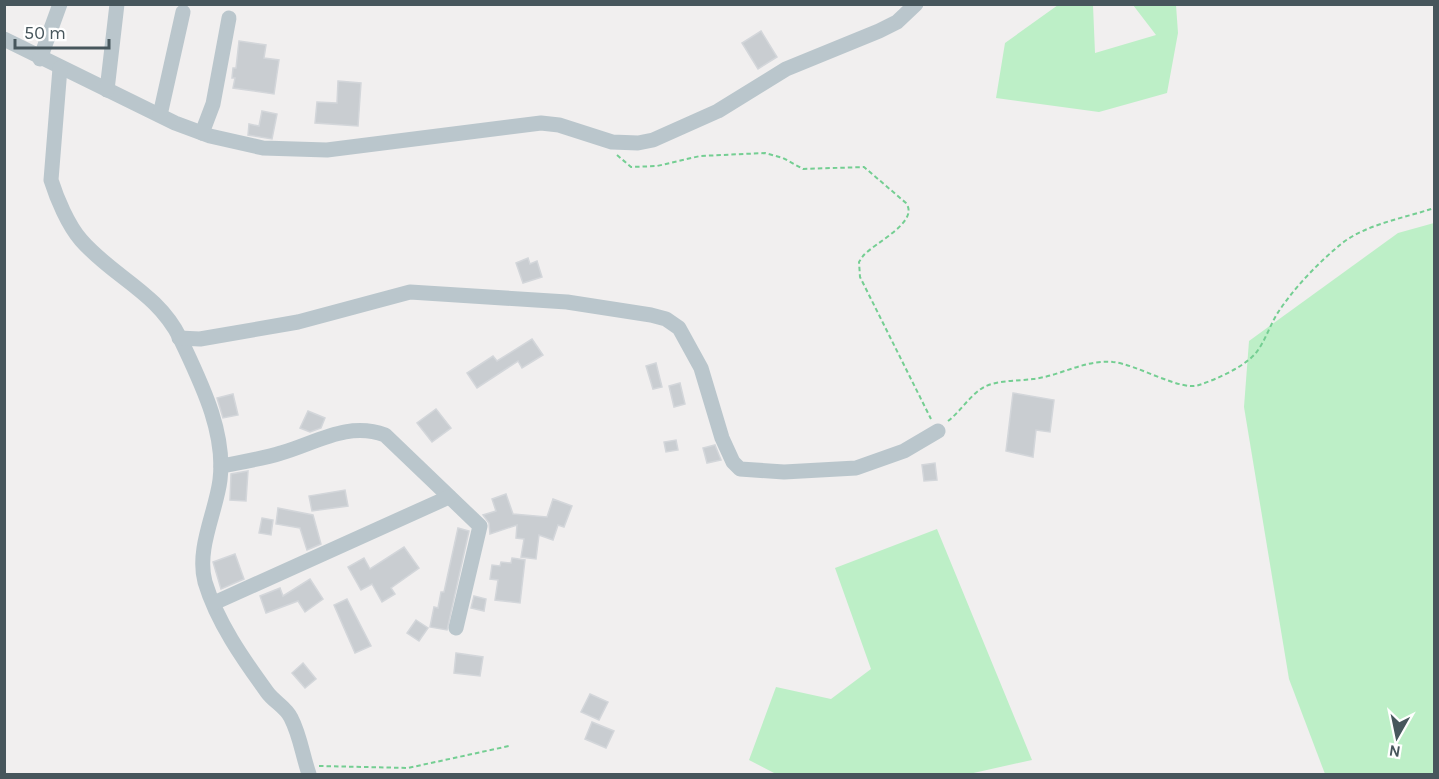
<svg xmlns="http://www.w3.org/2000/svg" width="1439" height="779" font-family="Karla,sans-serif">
<rect width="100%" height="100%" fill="#f1efef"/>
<g fill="#bdefc7">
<polygon points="1058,5 1093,5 1095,53 1156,35 1133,5 1176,5 1178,33 1167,93 1099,112 996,98 1005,43"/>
<polygon points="1434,223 1434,774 1325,774 1289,679 1244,407 1249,341 1398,233"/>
<polygon points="937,529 1032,760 969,774 776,774 749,760 776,687 831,699 871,669 835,568"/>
</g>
<g fill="#c9cdd1" stroke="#d3d6da" stroke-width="1.5">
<polygon points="761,31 777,57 758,69 742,43"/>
<polygon points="239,41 266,45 264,58 279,60 274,94 233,88 235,78 232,78 233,68 236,68"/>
<polygon points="338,81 361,83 358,126 315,123 317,102 337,103"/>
<polygon points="262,111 277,114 272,139 248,135 249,124 259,126"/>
<polygon points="528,258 530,264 537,261 542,277 523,283 516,263"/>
<polygon points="532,339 543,355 522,368 518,361 477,388 467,373 493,356 497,361"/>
<polygon points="656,363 662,387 653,389 646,366"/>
<polygon points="680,383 685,404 674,407 669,386"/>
<polygon points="1013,393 1054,400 1050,432 1036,430 1033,457 1006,451"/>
<polygon points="233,394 238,415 223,418 217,398"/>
<polygon points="436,409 451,428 432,442 417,423"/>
<polygon points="308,411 325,418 321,428 310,432 300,428"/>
<polygon points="676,440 678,450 666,452 664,442"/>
<polygon points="715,445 721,460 707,463 703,448"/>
<polygon points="935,463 937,480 924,481 922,465"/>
<polygon points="248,471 246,501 230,500 231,474"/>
<polygon points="345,490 348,506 312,511 309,496"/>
<polygon points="506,494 513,514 547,517 553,499 572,506 564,527 558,525 553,540 539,535 536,559 521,557 524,539 516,538 517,525 490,534 489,523 483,515 496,511 492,499"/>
<polygon points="278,508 313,515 321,544 307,550 300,528 276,524"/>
<polygon points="262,518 273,520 271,535 259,533"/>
<polygon points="458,528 469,531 447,630 430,627 434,607 438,608 441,592 444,592"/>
<polygon points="404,547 419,568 391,588 395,594 382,602 372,584 361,590 348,567 364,558 370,569"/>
<polygon points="235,554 244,579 221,589 213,562"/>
<polygon points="512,558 525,560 520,603 495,600 498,580 490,579 492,565 500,566 501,562 511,563"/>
<polygon points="310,579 323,599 305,612 298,601 266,613 260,596 280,588 283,596"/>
<polygon points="474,596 486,599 484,611 471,608"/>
<polygon points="347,599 371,646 355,653 334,605"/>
<polygon points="416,620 428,628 419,641 407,633"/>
<polygon points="456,653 483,657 480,676 454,673"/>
<polygon points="303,663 316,679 305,688 292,673"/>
<polygon points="590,694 608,702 599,720 581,712"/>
<polygon points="592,722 614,731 606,748 585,739"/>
</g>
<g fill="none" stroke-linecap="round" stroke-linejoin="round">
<g stroke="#74ce92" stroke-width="2" stroke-dasharray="4.5 3" stroke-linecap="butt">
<path d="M617,155L631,167L657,166L700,156L765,153L783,158L803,169L864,167L906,203C920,222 874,243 863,256L859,262L860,277L931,419"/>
<path d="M948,421C961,411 970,395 984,387C998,380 1018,381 1033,379C1060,376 1086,359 1113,362C1136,364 1182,392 1199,385C1217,379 1242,368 1255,354C1265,342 1269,327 1277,314C1293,289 1318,263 1341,244C1366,224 1405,218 1434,208"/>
<polyline points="319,766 408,768 509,746"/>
</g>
<g stroke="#bac6cc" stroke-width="15">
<polyline points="4,39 175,123 210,136 263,148 327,150 541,123 559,125 612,142 638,143 653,140 718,111 786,69 879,31 897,22 916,4"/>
<polyline points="40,59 60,4"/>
<path d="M60,68L51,180C57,199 68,225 81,240C113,277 157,292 180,338C200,381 226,431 220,480C216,512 196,549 205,582C217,622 243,659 267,692C274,702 286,707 291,718C300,735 303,757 309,774"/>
<polyline points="107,90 117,4"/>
<polyline points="160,115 183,12"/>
<polyline points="202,133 213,104 229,18"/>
<polyline points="179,338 200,339 298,322 410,292 567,302 651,315 666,319 679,328 701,368 722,438 733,462 740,469 784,472 856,468 904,451 938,431"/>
<path d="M221,466C241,462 262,459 281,453C316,443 348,421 385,435L480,526L456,628"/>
<polyline points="214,603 449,497"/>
</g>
</g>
<rect width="1439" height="779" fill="none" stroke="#47565c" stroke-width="12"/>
<g transform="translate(1397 737) rotate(189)" stroke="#ffffff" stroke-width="4.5" paint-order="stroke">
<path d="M0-4.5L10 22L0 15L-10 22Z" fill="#47565c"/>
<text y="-9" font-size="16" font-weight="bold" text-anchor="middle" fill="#47565c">N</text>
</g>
<path d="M15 39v9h94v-9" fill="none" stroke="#47565c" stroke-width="3"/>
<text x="24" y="39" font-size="18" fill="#47565c" stroke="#ffffff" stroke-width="4.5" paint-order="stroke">50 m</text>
</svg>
